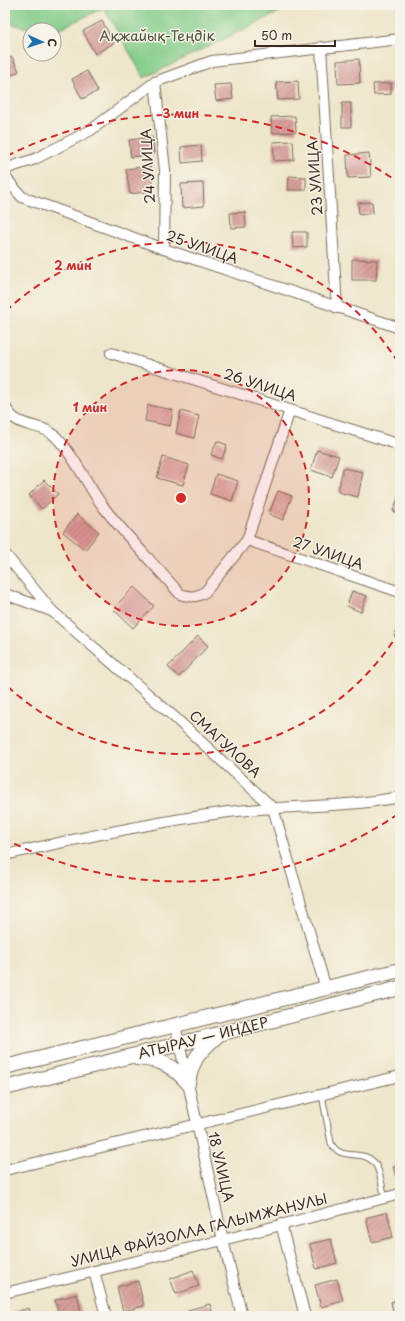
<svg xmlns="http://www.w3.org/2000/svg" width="405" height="1321" font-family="'Playpen Sans',sans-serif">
<defs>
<pattern id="building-hatch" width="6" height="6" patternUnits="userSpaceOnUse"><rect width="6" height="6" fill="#d89f9c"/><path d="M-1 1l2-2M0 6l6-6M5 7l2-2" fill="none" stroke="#b0827f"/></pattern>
</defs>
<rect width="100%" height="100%" fill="#f7f3e8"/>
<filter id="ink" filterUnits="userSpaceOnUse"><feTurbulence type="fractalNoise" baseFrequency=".025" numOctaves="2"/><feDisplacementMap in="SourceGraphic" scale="8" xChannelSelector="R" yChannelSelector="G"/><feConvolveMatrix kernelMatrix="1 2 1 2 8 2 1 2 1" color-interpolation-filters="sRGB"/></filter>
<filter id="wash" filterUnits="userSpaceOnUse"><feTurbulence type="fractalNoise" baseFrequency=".012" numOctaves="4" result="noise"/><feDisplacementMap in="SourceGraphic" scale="16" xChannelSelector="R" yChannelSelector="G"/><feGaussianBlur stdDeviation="0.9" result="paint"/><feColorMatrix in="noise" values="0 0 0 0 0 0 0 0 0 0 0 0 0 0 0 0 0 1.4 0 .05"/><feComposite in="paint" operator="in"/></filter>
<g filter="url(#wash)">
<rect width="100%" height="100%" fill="#eee6cb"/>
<polygon fill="#86ce8b" stroke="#607c54" points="5,5 294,5 144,78 104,8 54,31 36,30 5,22"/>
<g id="blocks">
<g fill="url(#building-hatch)">
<polygon points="102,21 114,43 95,54 83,31"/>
<polygon points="12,57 19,71 5,79 5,60"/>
<polygon points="359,59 360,83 338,84 337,61"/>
<polygon points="87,71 98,91 82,99 72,79"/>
<polygon points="298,81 299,99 278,100 276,82"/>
<polygon points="391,83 391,94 374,95 373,84"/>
<polygon points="231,84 233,99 216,101 214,85"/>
<rect x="342" y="103" width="9" height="24"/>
<polygon points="295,116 296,132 272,133 271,117"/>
<polygon points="152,137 154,154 131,157 129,140"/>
<polygon points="293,141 294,160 274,161 273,142"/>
<polygon points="201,145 202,161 182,163 181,147"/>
<polygon points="369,153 371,177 348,178 347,155"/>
<polygon points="150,166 153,191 130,194 126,169"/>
<polygon points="289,176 306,177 306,190 288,190"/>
<polygon points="203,183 204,206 182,208 181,184"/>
<polygon points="372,202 373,213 359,215 358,203"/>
<polygon points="245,212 246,227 231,228 230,213"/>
<polygon points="292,232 307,232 307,247 293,248"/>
<polygon points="352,259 377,260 376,280 352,280"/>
<polygon points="148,405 173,410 170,426 145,421"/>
<polygon points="181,411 199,416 194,438 176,433"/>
<polygon points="217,441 227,445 222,459 211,455"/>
<polygon points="317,450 339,456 332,477 311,470"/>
<polygon points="163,457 189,465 183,485 157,478"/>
<polygon points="343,468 363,472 358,497 338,492"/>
<polygon points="216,474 238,481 232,501 210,494"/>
<polygon points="44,480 58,494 42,509 29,495"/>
<polygon points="278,491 292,496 283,520 269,514"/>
<polygon points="400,493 400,514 393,511"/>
<polygon points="77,514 99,532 85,550 63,532"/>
<polygon points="134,587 154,606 133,628 113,609"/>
<polygon points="352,591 367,596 361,612 347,606"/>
<polygon points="399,620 400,620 400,638 394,636"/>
<polygon points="198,636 208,646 179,677 168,667"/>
<polygon points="400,1165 400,1179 397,1180 393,1167"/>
<polygon points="387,1212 393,1237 372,1242 366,1218"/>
<polygon points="331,1239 337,1263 316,1269 310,1244"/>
<polygon points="193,1270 199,1286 176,1294 170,1279"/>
<polygon points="337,1279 343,1301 321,1307 315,1285"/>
<polygon points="138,1281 144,1306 123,1311 117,1287"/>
<polygon points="77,1294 82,1316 59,1316 55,1300"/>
<polygon points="400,1300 400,1316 394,1316 391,1302"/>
<polygon points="210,1304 213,1316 189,1316 188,1310"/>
<polygon points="29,1308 31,1316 9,1316 8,1314"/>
</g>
</g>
</g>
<g filter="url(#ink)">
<use href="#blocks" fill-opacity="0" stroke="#7a6c5b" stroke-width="1"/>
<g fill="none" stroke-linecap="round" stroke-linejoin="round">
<defs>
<path id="service" d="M322,1095L331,1143C341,1163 364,1147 376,1165C381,1174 382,1188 385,1198"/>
<g id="minor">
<polyline points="321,47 337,308"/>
<polyline points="155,82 165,170 164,249"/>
<polyline points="5,169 35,159 91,130 155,82 212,61 400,39"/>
<polyline points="5,177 22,197 164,249 400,328"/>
<polyline points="111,353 400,445"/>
<path d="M5,406C16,431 42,421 57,438C77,459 87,486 105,509C128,538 155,565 180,594C190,597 196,598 205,592L247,540L290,410"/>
<polyline points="247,540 400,592"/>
<polyline points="5,554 52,611"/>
<polyline points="5,594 52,611 172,715 273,808 326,989"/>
<path d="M5,855C79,838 153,822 228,812C285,805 344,808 400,797"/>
<polyline points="175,1025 223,1240 242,1316"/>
<polyline points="5,1170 400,1076"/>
<polyline points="281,1224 305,1316"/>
<polyline points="94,1271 106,1316"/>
<polyline points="5,1293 223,1240 400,1194"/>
</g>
<g id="secondary">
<path d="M137,1058C162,1060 172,1065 188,1083"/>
<polyline points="5,1067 400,970"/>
<path d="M188,1083C192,1059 199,1052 217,1036"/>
<polyline points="5,1088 400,988"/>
</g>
</defs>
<use href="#service" stroke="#7a6c5b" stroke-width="7"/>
<use href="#minor" stroke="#7a6c5b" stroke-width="12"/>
<use href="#secondary" stroke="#7a6c5b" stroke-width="16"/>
<use href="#service" stroke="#fff" stroke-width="5"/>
<use href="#minor" stroke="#fff" stroke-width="10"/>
<use href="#secondary" stroke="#fff" stroke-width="14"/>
</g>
</g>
<circle cx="181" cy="498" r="128" fill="#d62828" fill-opacity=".12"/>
<g fill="none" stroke="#d62828" stroke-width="2" stroke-dasharray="7 5">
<circle cx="181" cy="498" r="128"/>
<path d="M399 632A256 256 0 0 1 6 685M6 311A256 256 0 0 1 399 364"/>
<path d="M398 814A384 384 0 0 1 7 840M7 156A384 384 0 0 1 398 182"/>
</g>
<g text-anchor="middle" stroke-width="3" stroke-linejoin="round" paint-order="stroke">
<g font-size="14" fill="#4e5339" stroke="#f7f3e8">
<text x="157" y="41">Ақжайық-Теңдік</text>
</g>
<g font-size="14" fill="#3b2a1e" stroke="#f7f3e8">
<text transform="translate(148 166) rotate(-93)" y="5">24 УЛИЦА</text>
<text transform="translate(315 178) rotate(-94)" y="5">23 УЛИЦА</text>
<text transform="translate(202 247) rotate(19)" y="5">25 УЛИЦА</text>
<text transform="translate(260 385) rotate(18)" y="5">26 УЛИЦА</text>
<text transform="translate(328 553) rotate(19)" y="5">27 УЛИЦА</text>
<text transform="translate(225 744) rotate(43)" y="5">СМАГУЛОВА</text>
<text transform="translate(203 1038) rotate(-14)" y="5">АТЫРАУ — ИНДЕР</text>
<text transform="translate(221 1167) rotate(77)" y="5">18 УЛИЦА</text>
<text transform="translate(199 1230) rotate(-14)" y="5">УЛИЦА ФАЙЗОЛЛА ГАЛЫМЖАНУЛЫ</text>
</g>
</g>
<circle cx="181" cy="498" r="6" fill="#d62828" stroke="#f7f3e8" stroke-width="2"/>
<g font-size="12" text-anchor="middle" font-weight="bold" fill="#d62828" stroke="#f7f3e8" stroke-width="3" stroke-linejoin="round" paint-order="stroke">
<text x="181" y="118">3 мин</text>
<text x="73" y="270">2 мин</text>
<text x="90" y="412">1 мин</text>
</g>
<rect width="405" height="1321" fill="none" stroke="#f7f3e8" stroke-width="20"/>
<g transform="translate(42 42) rotate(93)"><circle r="19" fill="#f7f3e8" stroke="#aca397"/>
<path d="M0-3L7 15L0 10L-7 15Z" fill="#1f6fb2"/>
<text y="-6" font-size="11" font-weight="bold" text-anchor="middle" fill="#3b2a1e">С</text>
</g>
<path d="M255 40v6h80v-6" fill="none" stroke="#3b2a1e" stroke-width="2"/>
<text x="261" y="40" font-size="12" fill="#3b2a1e" stroke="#f7f3e8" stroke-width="3" paint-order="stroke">50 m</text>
</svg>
